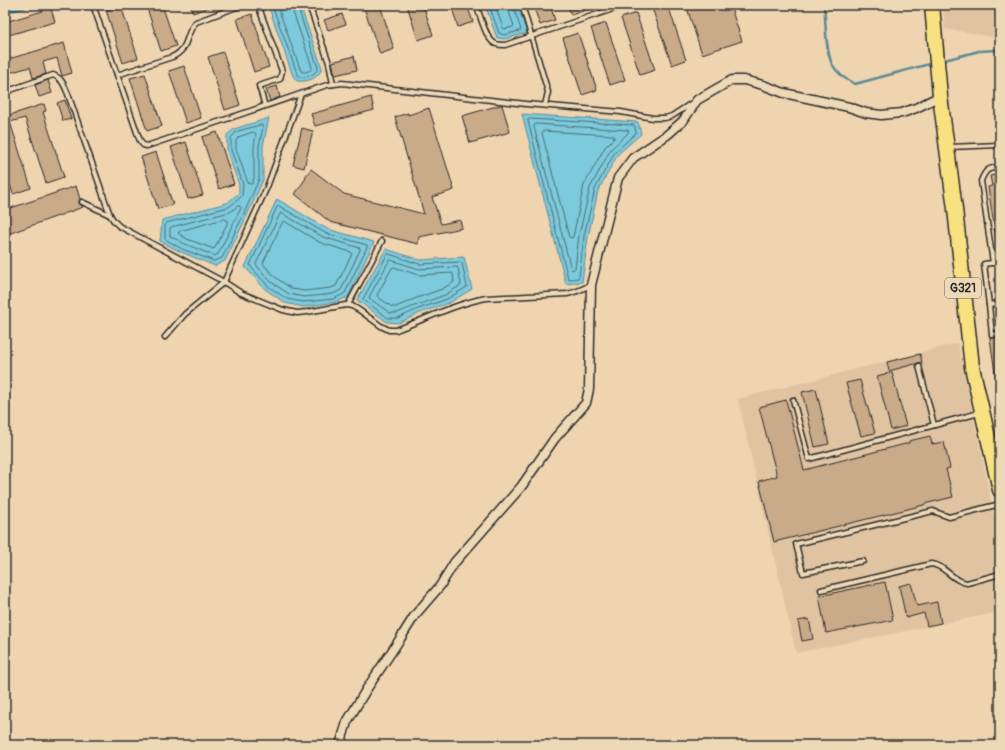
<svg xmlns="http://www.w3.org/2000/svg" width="1005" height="750" font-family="Pangolin,sans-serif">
<rect width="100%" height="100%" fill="#efd4b0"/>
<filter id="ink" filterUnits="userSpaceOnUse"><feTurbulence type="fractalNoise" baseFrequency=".025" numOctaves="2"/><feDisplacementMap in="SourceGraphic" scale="8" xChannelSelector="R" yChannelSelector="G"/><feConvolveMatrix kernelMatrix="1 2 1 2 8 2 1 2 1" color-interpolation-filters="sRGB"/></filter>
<g filter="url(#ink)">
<g fill="#e0c4a2">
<polygon points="943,5 1000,5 1000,38 945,29"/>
<polygon points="958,343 1000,543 1000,612 796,653 738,399"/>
</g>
<g fill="#7dcadc" stroke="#5c8a95">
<polygon points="5,5 29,5 25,8 5,13"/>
<path d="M268,5H300L322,68C318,79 308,82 297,81L293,76Z"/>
<polygon points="485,5 517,5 527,33 504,39 497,38"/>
<polygon points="522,114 638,122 641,134 618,154 598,191 588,237 582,282 566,284"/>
<polygon points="269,118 263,146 263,180 245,220 225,261 215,266 181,252 160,241 162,220 227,203 239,193 239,185 227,151 227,135 234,129"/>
<polygon points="277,199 327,229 374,242 348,297 336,302 303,307 285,303 265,289 245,267"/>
<polygon points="386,249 420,260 464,257 472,289 449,303 420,313 399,323 387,322 357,300"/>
</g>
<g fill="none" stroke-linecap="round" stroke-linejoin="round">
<g stroke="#4c6b72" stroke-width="1">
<path d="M272,5L297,73L299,77C307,78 315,75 318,68L297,5"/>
<path d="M277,5L301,71L303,72C306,72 312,71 312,67L292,9V5"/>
<polyline points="489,5 499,33 504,35 519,31 521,30 513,5"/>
<polyline points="495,5 503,28 505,29 513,27 514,26 508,9 508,5"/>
<polygon points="530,119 634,125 635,127 636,133 615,152 595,189 584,236 579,277 578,278 570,279 568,278 528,121 528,120"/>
<polygon points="536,124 627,130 629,131 628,133 611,149 590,188 579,235 575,268 573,270 571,269 534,127"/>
<polygon points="260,125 262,125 263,127 259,146 259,179 242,218 222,258 214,261 182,249 165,239 165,225 166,223 229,207 242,196 243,184 231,150 231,138 236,132"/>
<polygon points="544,131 612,135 614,136 614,138 605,147 584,185 573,237 571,238 569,237 542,133"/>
<polygon points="254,132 256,134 254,146 254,178 252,184 250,184 248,183 236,149 236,140 239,137"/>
<polygon points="238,206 240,206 241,208 218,254 215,256 185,244 170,236 170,228 171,227 230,212"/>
<polygon points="279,206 325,233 367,245 367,247 345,293 334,299 303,302 287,299 268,286 251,267 250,265 277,207"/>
<polygon points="281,213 323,237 360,248 360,250 341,290 333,294 304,297 289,294 271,282 257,266 256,264 280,214"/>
<polygon points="225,219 227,220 228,222 214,249 187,239 178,233 180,231"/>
<polygon points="284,221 321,243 351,252 352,254 336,286 331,288 304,291 292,289 275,277 264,265 263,263 282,223"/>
<polygon points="389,254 419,264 461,262 462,263 467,287 447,299 418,309 398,318 388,318 364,300 363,299 387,255"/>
<polygon points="391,260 419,269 457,267 458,268 461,285 445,295 417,305 397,313 390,313 370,299 369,297 389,261"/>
<polygon points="394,267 418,275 452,273 453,274 454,282 442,289 414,299 396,307 392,307 378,297 377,295 392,268"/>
</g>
<g stroke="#5c8a95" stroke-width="2.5">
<path d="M824,5C826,22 825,49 832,64C837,73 846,80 855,84L933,63"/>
<polyline points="941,61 979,51 996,50 1000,56"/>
</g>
</g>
<g fill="#c9aa89" stroke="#2b2b2b">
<polygon points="42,5 50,5 55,22 5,36 5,22 43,11"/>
<polygon points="146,5 162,5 176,46 161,51"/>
<polygon points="190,5 211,5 212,6 193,13"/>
<polygon points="363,5 380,5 394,49 380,54"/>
<polygon points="407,5 423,5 433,35 418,40"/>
<polygon points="451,5 467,5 473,22 458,27"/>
<polygon points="533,5 550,5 555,20 540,25"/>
<polygon points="568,5 597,5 598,6 571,15"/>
<polygon points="660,5 668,5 686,60 672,65 652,8"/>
<polygon points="686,5 730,5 742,41 702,54"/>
<polygon points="121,6 138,58 123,63 106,10"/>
<polygon points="636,13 655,70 640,75 621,18"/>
<polygon points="252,14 269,67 254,72 237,19"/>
<polygon points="342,14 346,24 328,30 324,20"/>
<polygon points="606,23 625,80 610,85 591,28"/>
<polygon points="578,33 597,90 582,95 563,38"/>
<polygon points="64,43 72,73 62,76 57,58 43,62 46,74 33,78 30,67 5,74 5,60"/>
<polygon points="223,52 240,105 225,110 208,57"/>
<polygon points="354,56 357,70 335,75 332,62"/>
<polygon points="184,66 201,118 186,123 169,71"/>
<polygon points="145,74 162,126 147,131 130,78"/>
<polygon points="48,80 52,93 39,97 35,85"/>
<polygon points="277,86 280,97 270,101 266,89"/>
<polygon points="371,97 374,110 315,126 311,114"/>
<polygon points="65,100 71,119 63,121 57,103"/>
<polygon points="44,104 46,111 43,112 64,177 46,183 25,118 10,122 31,188 13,194 5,169 5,112 6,112 7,116"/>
<polygon points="500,105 502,105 510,132 470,143 462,116"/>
<polygon points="429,108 454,190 432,197 441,224 460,220 462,228 419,237 418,244 330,222 295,194 306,178 305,177 311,169 344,194 424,214 395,117 408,113 408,115"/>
<polygon points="302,128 313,131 304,168 293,165"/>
<polygon points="217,132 234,184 219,189 202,137"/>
<polygon points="186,142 203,195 188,199 171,147"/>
<polygon points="156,152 173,205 158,209 141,157"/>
<polygon points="1000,174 1000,239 996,239 988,187 992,186 990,176"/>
<polygon points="76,186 80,199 79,203 83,207 5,235 5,210"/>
<polygon points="1000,337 1000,380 996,380 990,338 993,338"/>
<polygon points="920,354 922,362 889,371 887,362"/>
<polygon points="892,372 906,426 891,430 877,376"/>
<polygon points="860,380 875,433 861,436 846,383"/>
<polygon points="816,389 829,444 815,447 802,392"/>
<polygon points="786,400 804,470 909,443 909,441 930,436 932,444 944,442 950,468 946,469 953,497 924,504 924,505 774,542 759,481 777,476 759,407"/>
<polygon points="885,582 893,620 826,633 819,596"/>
<polygon points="911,583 917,606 937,602 941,623 927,626 924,613 906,618 899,586"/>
<polygon points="809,619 813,639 802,641 798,621"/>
</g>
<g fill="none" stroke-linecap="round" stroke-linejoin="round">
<defs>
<g id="lane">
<polyline points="93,5 140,141 143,145 147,146 327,85 342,83 526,104 621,112 653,118 665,118 672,116 692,103"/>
<polyline points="258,5 282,71 280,79 259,86 265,106"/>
<polyline points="309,5 329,63 333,84"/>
<path d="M476,5C480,14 486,41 496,44C499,45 502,45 505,45L625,5"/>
<polyline points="522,5 548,92 545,105"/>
<polyline points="310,8 319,5"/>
<path d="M117,75L172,57C191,48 184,34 196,22L242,5"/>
<path d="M5,92L53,75C62,78 64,85 68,94L110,215L114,221L119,226L224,282L241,293L283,310L297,313L307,312L346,305L352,306L359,310L381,326L389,330H396C426,319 455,304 486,298L567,294C576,292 583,289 590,285"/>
<polyline points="949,147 1000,145"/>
<polyline points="82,202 110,215"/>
<polyline points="1000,262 984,264 989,305 1000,303"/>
<path d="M993,263L981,181C985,170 988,168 1000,167"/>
<polyline points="348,305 382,241"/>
<polyline points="989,305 992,335 1000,333"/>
<polyline points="165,337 185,314 224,282 267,187 301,94"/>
<polyline points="919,366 934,425"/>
<polyline points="793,400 809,459 979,413"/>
<polyline points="863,561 803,573 796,544 933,511 949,517 1000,504"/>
<path d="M821,590L931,564C945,565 952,581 967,583L1000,574"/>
<polyline points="997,745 1000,740"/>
</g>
<polyline id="street" points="340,745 347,722 366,690 400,639 415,615 440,586 454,563 521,487 555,438 586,403 589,389 591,285 618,178 633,158 667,135 683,121 697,100 732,80 744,80 763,85 784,93 849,107 866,113 881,115 902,113 916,108 940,96"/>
<polyline id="highway" points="932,5 940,96 955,209 972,367 1000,490"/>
</defs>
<use href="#lane" stroke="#2b2b2b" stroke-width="7"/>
<use href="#street" stroke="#2b2b2b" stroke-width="11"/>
<use href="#highway" stroke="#2b2b2b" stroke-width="17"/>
<use href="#lane" stroke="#eed9b7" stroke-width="4"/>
<use href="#street" stroke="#eed9b7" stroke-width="8"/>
<use href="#highway" stroke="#f8e181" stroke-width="14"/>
</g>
</g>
<g text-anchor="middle" stroke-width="3" stroke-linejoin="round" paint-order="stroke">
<rect fill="#eed9b7" stroke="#665f55" stroke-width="1" x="945" y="278" width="36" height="20" rx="3"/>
<g font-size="12" font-weight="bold" fill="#2b2b2b">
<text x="963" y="292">G321</text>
</g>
</g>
<rect width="1005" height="750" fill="none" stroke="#eed9b7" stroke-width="20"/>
<rect x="10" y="10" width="985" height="730" fill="none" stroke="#2b2b2b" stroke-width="1.5" filter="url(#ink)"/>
</svg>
